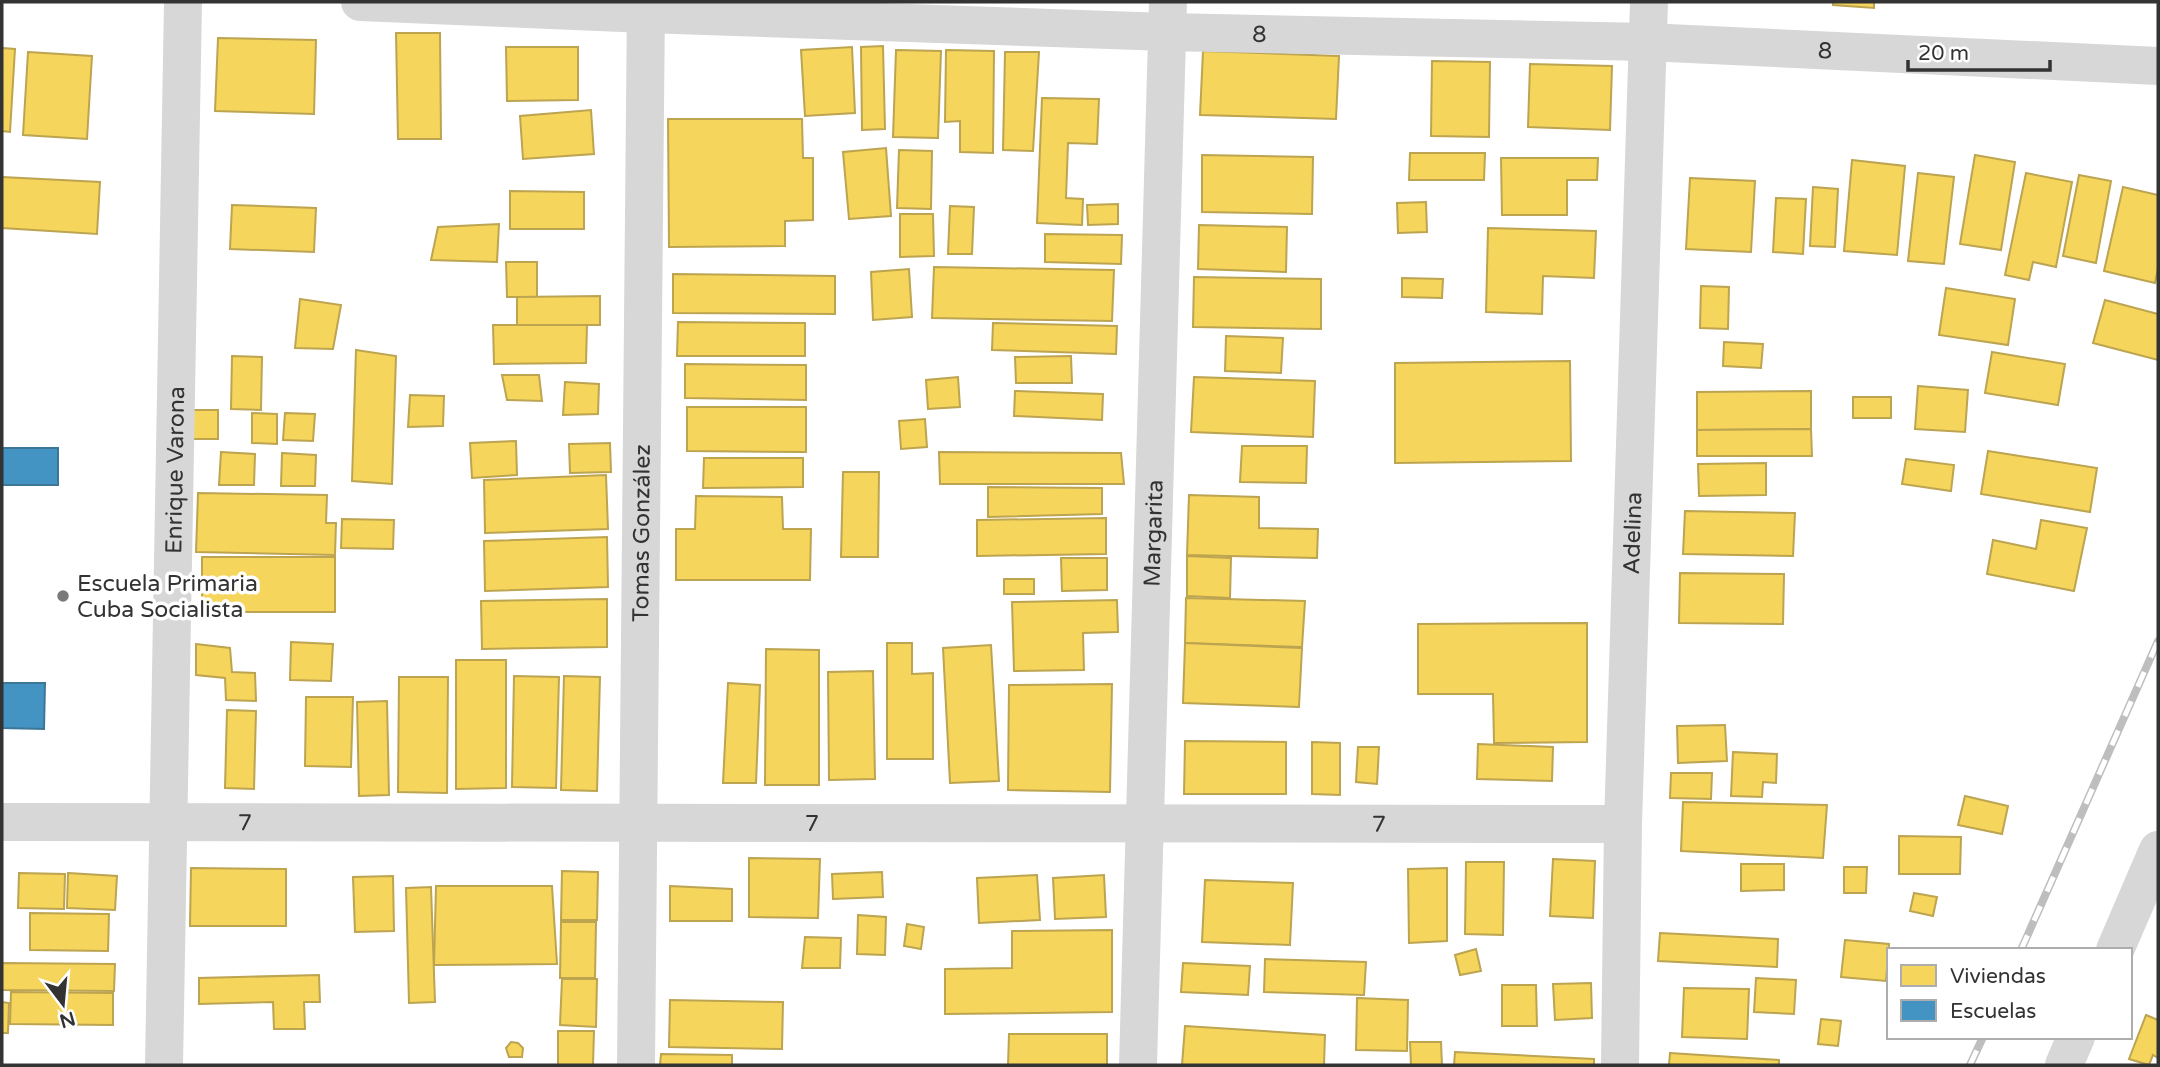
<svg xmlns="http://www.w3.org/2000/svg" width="2160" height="1067" font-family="'Varela Round',sans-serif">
<rect width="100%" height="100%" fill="#fff"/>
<g fill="#f6d55c" stroke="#bca450" stroke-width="2">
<polygon points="1833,2 1874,2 1874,8 1833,5"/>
<polygon points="396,33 440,33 441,139 398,139"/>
<polygon points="218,38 316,40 314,114 215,111"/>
<polygon points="883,46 885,129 862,130 861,47"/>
<polygon points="506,47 578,47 578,100 507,101"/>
<polygon points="852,47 855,113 805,116 801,50"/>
<polygon points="2,48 15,49 10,132 2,131"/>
<polygon points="896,50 941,51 938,138 893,137"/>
<polygon points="946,50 994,51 993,153 960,152 960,121 945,122"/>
<polygon points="1203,51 1339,56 1336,119 1200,115"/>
<polygon points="28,52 92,56 87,139 23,135"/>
<polygon points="1005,52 1039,52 1033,151 1003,150"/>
<polygon points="1432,61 1490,62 1489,137 1431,136"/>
<polygon points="1530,64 1612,66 1610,130 1528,127"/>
<polygon points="1042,98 1099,99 1097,144 1068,143 1066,198 1083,199 1082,225 1037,223"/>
<polygon points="591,110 594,154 523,159 520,116"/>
<polygon points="668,119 802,119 803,158 813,158 813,220 785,221 785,246 669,247"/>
<polygon points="886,148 891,216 849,219 843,152"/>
<polygon points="899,150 932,151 931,209 897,208"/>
<polygon points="1410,153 1485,153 1484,180 1409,180"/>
<polygon points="1202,155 1313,157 1312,214 1202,212"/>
<polygon points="1975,155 2015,162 2001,250 1960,244"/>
<polygon points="1501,158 1598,158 1597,180 1567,180 1567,215 1502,215"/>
<polygon points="1852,160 1905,166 1897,255 1844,251"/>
<polygon points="1918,173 1954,177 1944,264 1908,261"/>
<polygon points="2026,173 2072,182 2056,267 2033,262 2029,280 2005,275"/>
<polygon points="2079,175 2111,181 2096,263 2063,256"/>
<polygon points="2,177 100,182 97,234 2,228"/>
<polygon points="1690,178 1755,181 1751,252 1686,249"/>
<polygon points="1813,187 1838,189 1835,247 1810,246"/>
<polygon points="2123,187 2158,195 2158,268 2155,283 2104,271"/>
<polygon points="510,191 584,192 584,229 510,229"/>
<polygon points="1776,198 1806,199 1803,254 1773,252"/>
<polygon points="1426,202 1427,232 1398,233 1397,203"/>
<polygon points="1118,204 1118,224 1088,225 1087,205"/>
<polygon points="232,205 316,208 314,252 230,249"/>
<polygon points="950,206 974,207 972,254 948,254"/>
<polygon points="900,214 933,214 934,256 900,257"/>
<polygon points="499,224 497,262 431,260 438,227"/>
<polygon points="1199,225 1287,227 1286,272 1198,269"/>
<polygon points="1488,228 1596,231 1594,278 1543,276 1542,314 1486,312"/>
<polygon points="1045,234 1122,235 1121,264 1045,262"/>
<polygon points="506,262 537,262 537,297 507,297"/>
<polygon points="934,267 1114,270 1112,321 932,318"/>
<polygon points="909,269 912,317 873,320 871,272"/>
<polygon points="673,274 835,276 835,314 673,313"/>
<polygon points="1194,277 1321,279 1321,329 1193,327"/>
<polygon points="1402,278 1443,279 1442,298 1402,297"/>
<polygon points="1701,286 1729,287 1728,329 1700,328"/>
<polygon points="1946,288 2015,299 2008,345 1939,335"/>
<polygon points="600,296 600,325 517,325 517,297"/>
<polygon points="300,299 341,305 333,349 295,348"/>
<polygon points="2105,300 2158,314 2158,360 2093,343"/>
<polygon points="678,322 805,323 805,356 677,356"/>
<polygon points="993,323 1117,326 1116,354 992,350"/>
<polygon points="493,325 587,325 586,363 494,364"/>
<polygon points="1226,336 1283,338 1281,373 1225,371"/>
<polygon points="1724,342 1763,344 1761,368 1723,366"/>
<polygon points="356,350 396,356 392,484 352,481"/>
<polygon points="1992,352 2065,364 2058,405 1985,393"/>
<polygon points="232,356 262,357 261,410 231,409"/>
<polygon points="1071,356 1072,383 1016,383 1015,357"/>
<polygon points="1570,361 1571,461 1395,463 1395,363"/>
<polygon points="685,364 806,365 806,400 685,398"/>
<polygon points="502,375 539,375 542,401 507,400"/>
<polygon points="958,377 960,407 928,409 926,380"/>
<polygon points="1194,377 1315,381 1313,437 1191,432"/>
<polygon points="565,382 599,384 598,414 563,415"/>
<polygon points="1918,386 1968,390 1965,432 1915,429"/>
<polygon points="1015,391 1103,394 1102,420 1014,416"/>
<polygon points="1811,391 1811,429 1697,430 1697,392"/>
<polygon points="410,395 444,396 443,426 408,427"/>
<rect x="1853" y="397" width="38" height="21"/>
<polygon points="687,407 806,407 806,452 687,451"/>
<rect x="190" y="410" width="28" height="29"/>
<polygon points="252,413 277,414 277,444 252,443"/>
<polygon points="285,413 315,414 313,441 283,440"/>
<polygon points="925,419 927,447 901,449 899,421"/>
<polygon points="1811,429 1812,456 1697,456 1697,430"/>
<polygon points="516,441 517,475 472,478 470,443"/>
<polygon points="610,443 611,472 570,473 569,444"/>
<polygon points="1242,446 1307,446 1306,483 1240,482"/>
<polygon points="1988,451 2097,468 2090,512 1981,494"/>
<polygon points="221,452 255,454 254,485 219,485"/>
<polygon points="939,452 1121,453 1124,484 940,484"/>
<polygon points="282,453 316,455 315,486 281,486"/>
<polygon points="704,458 803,458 803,487 703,488"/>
<polygon points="1906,459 1954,465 1951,491 1902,484"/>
<polygon points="1766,463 1766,495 1699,496 1698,464"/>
<polygon points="843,472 879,472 878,557 841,557"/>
<polygon points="606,475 608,529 485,533 484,480"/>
<polygon points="988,487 1102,488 1102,514 988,517"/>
<polygon points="198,493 327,495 326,523 336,523 335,555 196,552"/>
<polygon points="1189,495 1259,497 1259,528 1318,529 1317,558 1187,555"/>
<polygon points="696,496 782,497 783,529 811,529 810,580 676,580 676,529 695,529"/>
<polygon points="1685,511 1795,513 1793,556 1683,554"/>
<polygon points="1106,518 1106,554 977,556 977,520"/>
<polygon points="342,519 394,520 393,549 341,548"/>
<polygon points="2041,520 2087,528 2074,591 1987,574 1993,540 2036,549"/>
<polygon points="607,537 608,587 485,591 484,541"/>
<polygon points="1187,556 1231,558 1230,598 1187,596"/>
<rect x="202" y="557" width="133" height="55"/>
<polygon points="1061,558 1107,558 1107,590 1062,591"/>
<polygon points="1680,573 1784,574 1783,624 1679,623"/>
<rect x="1004" y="579" width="30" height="15"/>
<polygon points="1186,598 1305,601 1302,647 1185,643"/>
<polygon points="607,599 607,647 482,649 481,601"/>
<polygon points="1117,600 1118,632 1083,633 1084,670 1014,671 1012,602"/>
<polygon points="1587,623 1587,742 1494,743 1493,694 1418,694 1418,624"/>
<polygon points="291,642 333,644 331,681 290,680"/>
<polygon points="887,643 912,643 912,674 933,673 933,759 887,759"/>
<polygon points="1185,643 1302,648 1299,707 1183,703"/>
<polygon points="196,644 230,648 232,672 255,673 256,701 226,700 225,678 196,675"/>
<polygon points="991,645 999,781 950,783 943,648"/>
<polygon points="766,649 819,650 819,785 765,785"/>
<polygon points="456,660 506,660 506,788 456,789"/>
<polygon points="873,671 875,779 829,780 828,672"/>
<polygon points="514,676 559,677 556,788 512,787"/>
<polygon points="564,676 600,677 597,791 561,790"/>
<polygon points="399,677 448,677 447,793 398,792"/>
<polygon points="728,683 760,685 756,783 723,783"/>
<polygon points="1112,684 1110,792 1008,790 1009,685"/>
<polygon points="306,697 353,697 351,767 305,766"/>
<polygon points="387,701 389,795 359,796 357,702"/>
<polygon points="227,710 256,711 254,789 225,788"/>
<polygon points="1725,725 1727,761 1678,763 1677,726"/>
<polygon points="1185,741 1286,742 1286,794 1184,794"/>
<polygon points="1312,742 1340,743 1340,795 1312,794"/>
<polygon points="1478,744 1553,747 1552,781 1477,779"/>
<polygon points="1358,747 1379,747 1377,784 1356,782"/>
<polygon points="1733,752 1777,754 1776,783 1763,782 1762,797 1731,796"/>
<polygon points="1671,773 1712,773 1711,799 1670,798"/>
<polygon points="1965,796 2008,806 2002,834 1958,825"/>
<polygon points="1683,802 1827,805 1823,858 1681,851"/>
<polygon points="1899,836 1961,837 1960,874 1899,874"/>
<polygon points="749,858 820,859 818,918 749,917"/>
<polygon points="1553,859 1595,861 1593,918 1550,916"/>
<polygon points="1466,862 1504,862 1503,935 1465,934"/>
<polygon points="1741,864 1784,864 1784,890 1741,891"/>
<polygon points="1844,867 1867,867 1866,893 1844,893"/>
<polygon points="191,868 286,869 286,926 190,926"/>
<polygon points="1447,868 1447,941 1409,943 1408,869"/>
<polygon points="562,871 598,872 597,920 561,920"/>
<polygon points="882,872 883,897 833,899 832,874"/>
<polygon points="19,873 65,874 64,909 18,908"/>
<polygon points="68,873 117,876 115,910 67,908"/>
<polygon points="1037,875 1040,920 979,923 977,878"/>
<polygon points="1104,875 1106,917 1055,919 1053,878"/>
<polygon points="393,876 394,931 355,932 353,877"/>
<polygon points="1205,880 1293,883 1290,945 1202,942"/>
<polygon points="436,886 552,886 557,964 434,965"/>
<polygon points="670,886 732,889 732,921 670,921"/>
<polygon points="431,887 435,1002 409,1003 406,888"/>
<polygon points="1914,893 1937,897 1933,916 1910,911"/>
<polygon points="30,913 109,914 108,951 30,950"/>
<polygon points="858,915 886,917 885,955 857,954"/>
<polygon points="561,922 596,922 595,978 560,978"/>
<polygon points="907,924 924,927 921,949 904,946"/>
<polygon points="1112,930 1112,1012 945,1014 945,969 1012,968 1012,931"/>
<polygon points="1660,933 1778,939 1777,967 1658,961"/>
<polygon points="805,937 841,938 840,968 802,968"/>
<polygon points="1845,940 1889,944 1886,981 1841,977"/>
<polygon points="1476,949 1481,971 1460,975 1455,955"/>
<polygon points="1265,959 1366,962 1364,995 1264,992"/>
<polygon points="2,963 115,964 114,991 2,990"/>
<polygon points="1183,963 1250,966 1248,995 1181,992"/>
<polygon points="319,975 320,1002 304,1002 305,1029 274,1029 273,1002 199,1004 199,978"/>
<polygon points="1756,978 1796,980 1794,1014 1754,1012"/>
<polygon points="562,979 597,979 596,1027 560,1025"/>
<polygon points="1591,983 1592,1018 1555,1020 1553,984"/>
<polygon points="1502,985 1536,985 1537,1026 1502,1026"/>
<polygon points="1684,988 1749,989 1747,1039 1682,1037"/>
<polygon points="11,992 113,993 113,1025 10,1024"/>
<polygon points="1357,998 1408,1000 1407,1051 1356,1050"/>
<polygon points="670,1000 783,1002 782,1049 669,1047"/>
<polygon points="2,1002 9,1003 8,1033 2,1033"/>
<polygon points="2146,1015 2158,1020 2158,1058 2153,1055 2149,1065 2129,1059"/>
<polygon points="1821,1019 1841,1021 1838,1046 1818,1044"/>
<polygon points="1185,1026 1325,1035 1324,1065 1182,1065"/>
<polygon points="558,1031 594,1031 593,1065 558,1065"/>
<polygon points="1009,1034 1107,1034 1107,1065 1008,1065"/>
<polygon points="511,1042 518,1043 523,1048 522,1057 509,1057 506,1048"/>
<polygon points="1410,1042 1441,1042 1442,1065 1411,1065"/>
<polygon points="1455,1052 1594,1059 1594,1065 1454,1065"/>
<polygon points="1670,1053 1779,1060 1779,1065 1669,1065"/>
<polygon points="661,1054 732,1055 732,1065 660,1065"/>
</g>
<g fill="#4393c3" stroke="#3e7698" stroke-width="2">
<rect x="2" y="448" width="56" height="37"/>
<polygon points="2,683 45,683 44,729 2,728"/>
</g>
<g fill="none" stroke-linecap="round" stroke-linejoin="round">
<g stroke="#d7d7d7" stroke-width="38">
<path id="s1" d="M360,2L646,14L1167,32L1647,42L2158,66"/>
<path id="s2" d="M2,822L1623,824"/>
<polyline points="2115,950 2158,850"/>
<path id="s3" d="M164,1065L183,2"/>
<path id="s4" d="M636,1065L646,2"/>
<path id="s5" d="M1138,1065L1168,2"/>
<path id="s6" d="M1620,1065L1623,824L1649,2"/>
<polyline points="2064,1065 2076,1037"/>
</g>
<defs>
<g id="rail">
<polyline points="2021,950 2158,641"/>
<polyline points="1970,1065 1983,1037"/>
</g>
</defs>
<use href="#rail" stroke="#bebebe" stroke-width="8"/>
<use href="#rail" stroke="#fff" stroke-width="5" stroke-dasharray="16" stroke-linecap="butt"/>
</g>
<circle fill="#7a7a7a" stroke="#fff" stroke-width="2.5" cx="63" cy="596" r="7"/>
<g text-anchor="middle" stroke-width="7" stroke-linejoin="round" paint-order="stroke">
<g font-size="23" fill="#333" stroke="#fff">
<text dy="8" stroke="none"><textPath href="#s1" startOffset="900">8</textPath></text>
<text dy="8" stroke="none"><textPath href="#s1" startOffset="1466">8</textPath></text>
<text dy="8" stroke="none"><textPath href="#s3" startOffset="595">Enrique Varona</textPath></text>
<text dy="8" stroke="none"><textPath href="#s5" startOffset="532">Margarita</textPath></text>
<text dy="8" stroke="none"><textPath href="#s6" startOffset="532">Adelina</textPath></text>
<text dy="8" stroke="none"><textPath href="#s4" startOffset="532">Tomas González</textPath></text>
<text dy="8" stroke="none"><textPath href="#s2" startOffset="243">7</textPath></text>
<text dy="8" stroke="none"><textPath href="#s2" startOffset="810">7</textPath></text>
<text dy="8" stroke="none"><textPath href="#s2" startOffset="1377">7</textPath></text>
</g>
<g font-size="23" fill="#333" stroke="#fff" text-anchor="start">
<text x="77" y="591">Escuela Primaria<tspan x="77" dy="26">Cuba Socialista</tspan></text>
</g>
</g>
<rect width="2160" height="1067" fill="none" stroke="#333333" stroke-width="7"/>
<rect x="1887" y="948" width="245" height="91" fill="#ffffff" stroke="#adadad" stroke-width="2"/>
<rect x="1901" y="965" width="35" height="21" fill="#f6d55c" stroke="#adadad" stroke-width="2"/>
<text x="1950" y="983" font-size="21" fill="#333333">Viviendas</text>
<rect x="1901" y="1000" width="35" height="21" fill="#4393c3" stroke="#adadad" stroke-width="2"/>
<text x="1950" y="1018" font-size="21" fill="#333333">Escuelas</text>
<g transform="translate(63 1004) rotate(164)" stroke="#ffffff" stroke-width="5" paint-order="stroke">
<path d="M0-5L12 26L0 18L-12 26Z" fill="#333333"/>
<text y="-10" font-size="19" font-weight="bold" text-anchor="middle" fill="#333333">N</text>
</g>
<path d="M1908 60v10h142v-10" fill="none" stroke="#333333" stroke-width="3.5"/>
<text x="1918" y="60" font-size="21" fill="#333333" stroke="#ffffff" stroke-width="5" paint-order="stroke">20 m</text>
</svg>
